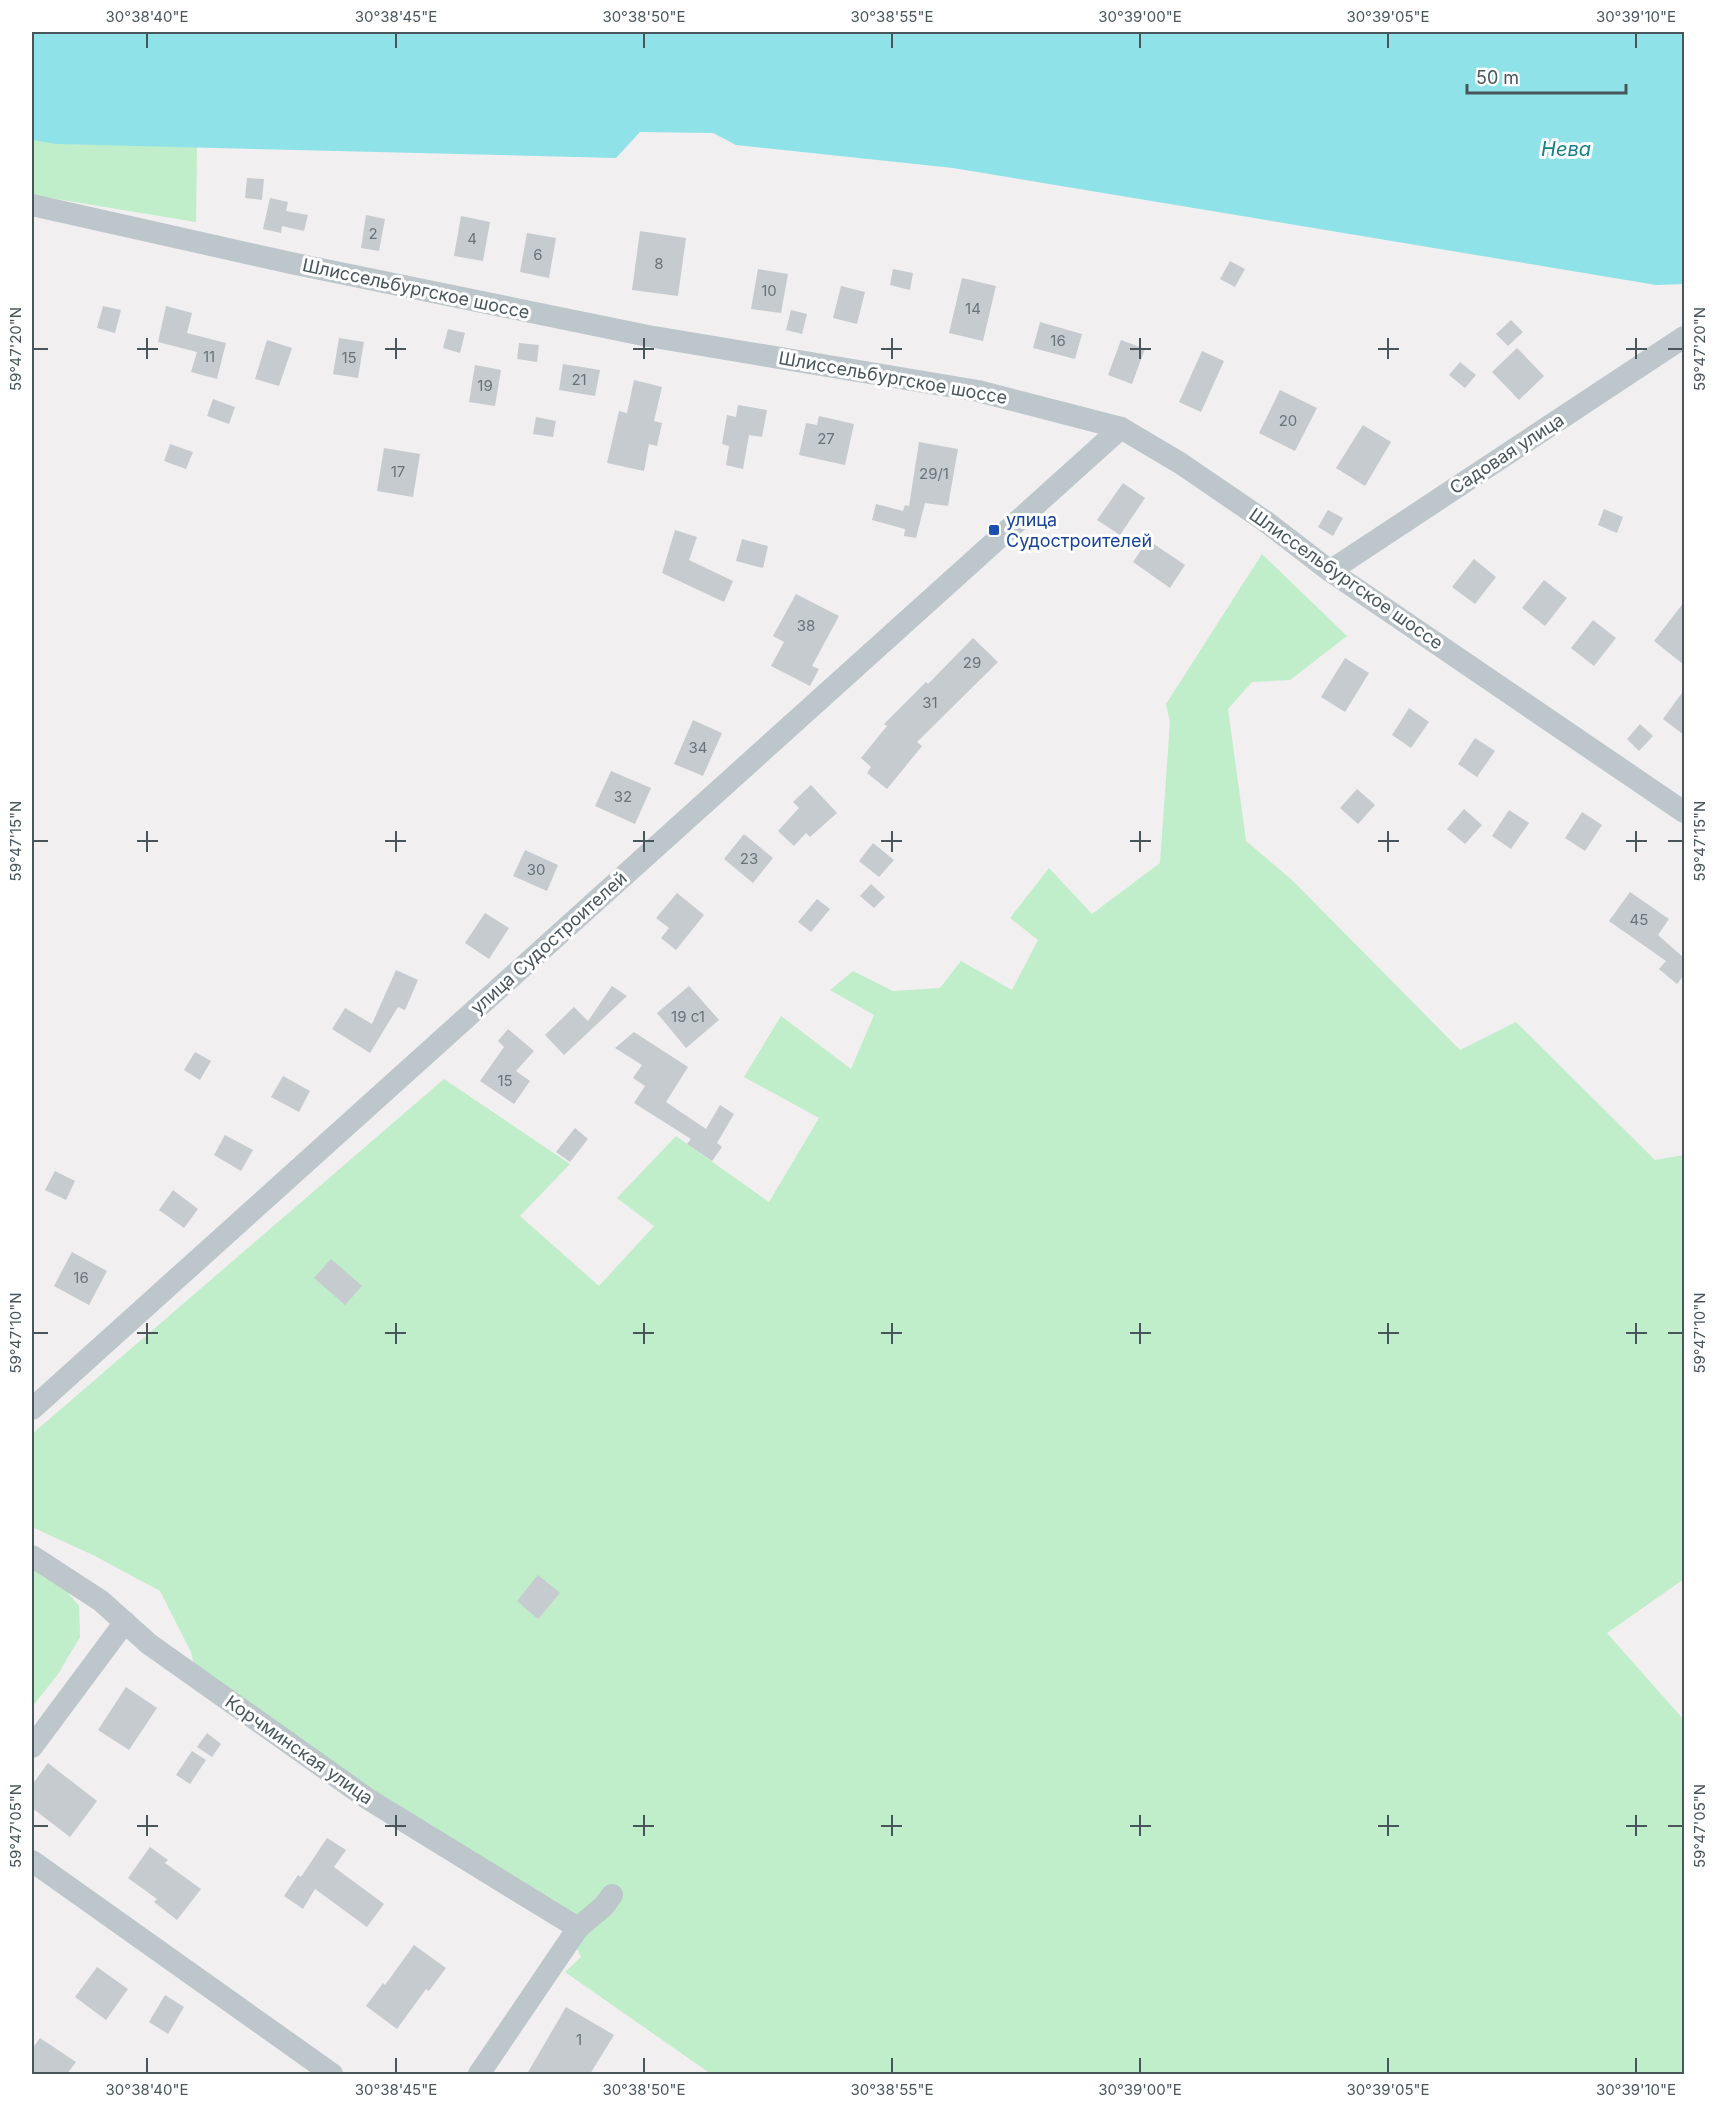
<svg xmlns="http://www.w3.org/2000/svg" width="1716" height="2106" font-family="Inter,sans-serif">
<rect width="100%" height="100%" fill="#f2eff0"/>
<g fill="#c0edca">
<polygon points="32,140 55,144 197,146 196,222 32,195"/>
<polygon points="1262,554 1347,636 1290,680 1252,682 1228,709 1246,841 1292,880 1460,1050 1516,1022 1655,1160 1684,1155 1684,1579 1607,1633 1684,1720 1684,2074 711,2074 565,1972 581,1957 564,1921 195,1669 191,1652 160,1591 95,1556 32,1527 32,1434 444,1079 570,1164 520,1216 599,1286 654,1226 617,1198 676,1136 769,1202 819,1118 744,1077 781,1016 851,1069 874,1015 830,990 853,971 893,991 940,988 961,961 1012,990 1038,940 1010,918 1049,868 1092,914 1160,863 1170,722 1166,704"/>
<polygon points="32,1568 65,1589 79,1606 80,1637 58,1674 32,1707"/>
</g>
<polygon fill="#8fe3e8" points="32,32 1684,32 1684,284 1656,285 953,168 736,145 713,133 640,132 616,158 55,144 32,140"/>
<g fill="#c6cbcf">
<polygon points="247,178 264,179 262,200 245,198"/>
<polygon points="270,198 288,202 286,211 308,215 304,231 282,226 281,233 263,229"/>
<polygon points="366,215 385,219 379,251 361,248"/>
<polygon points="461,216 490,222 483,261 454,256"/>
<polygon points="640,231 686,238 678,296 632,290"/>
<polygon points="527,233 556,238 549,278 520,272"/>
<polygon points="1230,261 1245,269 1235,287 1220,279"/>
<polygon points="758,269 788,274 781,313 751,309"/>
<polygon points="893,269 913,273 910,290 890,285"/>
<polygon points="962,278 996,286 983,341 949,333"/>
<polygon points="841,286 865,292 857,324 833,318"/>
<polygon points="103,306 121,310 115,333 97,328"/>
<polygon points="166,306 192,313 187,333 226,343 217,379 191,372 197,352 158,342"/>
<polygon points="791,310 807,314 802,334 786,330"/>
<polygon points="1511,320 1523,332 1508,346 1496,334"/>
<polygon points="1040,322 1082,334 1075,359 1033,348"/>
<polygon points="448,329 465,333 460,353 443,348"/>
<polygon points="339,338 364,342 358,378 333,374"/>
<polygon points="267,340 292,348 279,386 255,379"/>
<polygon points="1121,340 1145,349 1132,384 1108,375"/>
<polygon points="519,343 539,345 537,362 517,359"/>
<polygon points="1517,348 1544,376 1519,400 1492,372"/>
<polygon points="1202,351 1224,361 1201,412 1179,402"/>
<polygon points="1460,362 1476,375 1465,388 1449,375"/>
<polygon points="563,364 600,370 595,396 559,390"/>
<polygon points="475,365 501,370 495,406 469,402"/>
<polygon points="634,380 662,387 654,421 662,423 657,446 649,444 644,471 607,463 619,411 627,413"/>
<polygon points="1280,390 1317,408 1295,451 1259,433"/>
<polygon points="213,399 235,407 229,424 207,416"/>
<polygon points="738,405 767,410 762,437 749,435 743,469 726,465 729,446 722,444 727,415 736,417"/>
<polygon points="819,416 854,424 845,465 799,455 806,423 817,425"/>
<polygon points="536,417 556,421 553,437 533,434"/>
<polygon points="1363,425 1391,442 1365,486 1336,468"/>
<polygon points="919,442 958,449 948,506 925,503 916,538 904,536 905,529 872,520 876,504 903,511 905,505 909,506"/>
<polygon points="170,444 193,452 186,469 164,461"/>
<polygon points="384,448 420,454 413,497 377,491"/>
<polygon points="1123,483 1145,498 1120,535 1097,520"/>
<polygon points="1604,509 1623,517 1617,533 1598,525"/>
<polygon points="1328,510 1343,518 1333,536 1318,527"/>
<polygon points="675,530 697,537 689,560 733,581 724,602 662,573"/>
<polygon points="742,539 768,546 763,568 736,561"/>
<polygon points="1148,540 1185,565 1170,588 1133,562"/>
<polygon points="1474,559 1496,577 1475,604 1452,587"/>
<polygon points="1544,580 1567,598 1545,626 1522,608"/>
<polygon points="796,594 839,616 812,666 819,669 810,686 771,666 784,642 773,636"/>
<polygon points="1684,602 1684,665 1654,641"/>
<polygon points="1593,620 1616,638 1594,666 1571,648"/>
<polygon points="973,638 998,662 917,742 922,746 887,789 867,773 871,767 861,758 887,726 884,724 926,682 928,684"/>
<polygon points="1345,658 1369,673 1345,712 1321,697"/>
<polygon points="1684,690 1684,735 1663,719"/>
<polygon points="1409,708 1429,722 1411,748 1392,735"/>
<polygon points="693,720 722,733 703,776 674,764"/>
<polygon points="1640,724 1653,736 1639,751 1627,739"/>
<polygon points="1475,738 1495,751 1477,777 1458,764"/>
<polygon points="611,771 651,788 635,824 595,806"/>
<polygon points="811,785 837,813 810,837 806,833 794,846 778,831 799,808 793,802"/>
<polygon points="1357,789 1375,805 1358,824 1340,808"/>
<polygon points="1464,809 1482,825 1465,844 1447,829"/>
<polygon points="1509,810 1529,823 1511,849 1492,836"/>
<polygon points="1582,812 1602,825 1585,851 1565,838"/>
<polygon points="744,834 773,858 753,883 724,859"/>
<polygon points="873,843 894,860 879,877 859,861"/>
<polygon points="525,850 558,865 547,891 513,876"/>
<polygon points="871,884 885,897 874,908 860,896"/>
<polygon points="1630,892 1669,919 1658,935 1684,958 1684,975 1677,984 1659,969 1666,961 1609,921"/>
<polygon points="677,893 704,915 676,950 661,938 669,928 656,918"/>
<polygon points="817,899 830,909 811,932 798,922"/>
<polygon points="485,913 509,928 489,959 465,943"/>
<polygon points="396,970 418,980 405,1010 398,1007 370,1053 332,1029 345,1008 372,1024"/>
<polygon points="612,986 627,996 564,1055 545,1035 574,1007 588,1021"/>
<polygon points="689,986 719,1020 686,1048 657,1013"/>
<polygon points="508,1029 534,1051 516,1071 530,1081 514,1104 480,1081 504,1047 498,1041"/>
<polygon points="634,1032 688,1067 666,1102 706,1129 720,1105 734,1114 717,1143 722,1147 712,1161 687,1144 691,1139 634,1103 645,1086 633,1078 642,1065 615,1048"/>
<polygon points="195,1052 211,1061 200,1080 184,1070"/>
<polygon points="283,1076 310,1091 299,1112 271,1097"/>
<polygon points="575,1128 588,1139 570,1162 556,1152"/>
<polygon points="225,1135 253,1150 241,1171 214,1155"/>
<polygon points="55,1171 75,1181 66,1200 45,1190"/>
<polygon points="173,1190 198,1209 184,1228 159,1210"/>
<polygon points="72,1252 107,1271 89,1305 54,1286"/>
<polygon points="331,1259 362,1286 345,1305 314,1278"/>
<polygon points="538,1575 560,1593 538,1619 517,1601"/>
<polygon points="126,1687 157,1708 129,1750 98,1730"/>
<polygon points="207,1733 221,1744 212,1757 197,1747"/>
<polygon points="192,1751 206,1760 190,1784 176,1775"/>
<polygon points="48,1763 97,1801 70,1837 32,1808 32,1785"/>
<polygon points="327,1838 346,1850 334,1867 384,1904 367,1927 315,1889 303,1909 284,1896 298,1875 301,1877"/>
<polygon points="150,1847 168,1860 165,1863 201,1889 177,1920 154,1902 157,1899 128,1878"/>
<polygon points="414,1945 446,1968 429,1991 426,1989 397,2029 366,2006 383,1983 385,1985"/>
<polygon points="97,1967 128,1989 106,2020 75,1997"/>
<polygon points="165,1995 184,2007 168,2034 149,2022"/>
<polygon points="566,2007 614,2035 590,2074 527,2074"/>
<polygon points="40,2038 76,2062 67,2074 32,2074 32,2049"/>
</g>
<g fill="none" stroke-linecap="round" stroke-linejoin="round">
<g stroke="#bcc6cb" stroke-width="22">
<polyline points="32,205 291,263 648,336 978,391 1121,428 1180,463 1265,521 1330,571 1684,812"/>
<polyline points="1330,571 1684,337"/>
<polyline points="32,1409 1121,428"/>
<polyline points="32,1556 101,1601 149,1644 368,1799 578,1928"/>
<polyline points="32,1747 125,1622"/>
<polyline points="32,1861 332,2074"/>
<polyline points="479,2074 578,1928 604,1906 612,1895"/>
</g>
</g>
<path fill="none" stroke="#48565c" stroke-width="2" d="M147,33V48M396,33V48M644,33V48M892,33V48M1140,33V48M1388,33V48M1636,33V48M147,338V359M396,338V359M644,338V359M892,338V359M1140,338V359M1388,338V359M1636,338V359M33,349H48M137,349H158M385,349H406M633,349H654M881,349H902M1130,349H1151M1378,349H1399M1626,349H1647M1668,349H1683M147,831V852M396,831V852M644,831V852M892,831V852M1140,831V852M1388,831V852M1636,831V852M33,841H48M137,841H158M385,841H406M633,841H654M881,841H902M1130,841H1151M1378,841H1399M1626,841H1647M1668,841H1683M147,1323V1344M396,1323V1344M644,1323V1344M892,1323V1344M1140,1323V1344M1388,1323V1344M1636,1323V1344M33,1333H48M137,1333H158M385,1333H406M633,1333H654M881,1333H902M1130,1333H1151M1378,1333H1399M1626,1333H1647M1668,1333H1683M147,1815V1836M396,1815V1836M644,1815V1836M892,1815V1836M1140,1815V1836M1388,1815V1836M1636,1815V1836M33,1826H48M137,1826H158M385,1826H406M633,1826H654M881,1826H902M1130,1826H1151M1378,1826H1399M1626,1826H1647M1668,1826H1683M147,2058V2073M396,2058V2073M644,2058V2073M892,2058V2073M1140,2058V2073M1388,2058V2073M1636,2058V2073"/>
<rect fill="#1a4fb4" stroke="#fff" stroke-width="2" x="988" y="524" width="12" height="12" rx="3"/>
<g text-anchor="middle" stroke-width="6" stroke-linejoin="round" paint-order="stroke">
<g font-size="15" fill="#687379">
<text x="373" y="239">2</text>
<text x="472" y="244">4</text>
<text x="538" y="260">6</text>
<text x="659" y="269">8</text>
<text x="769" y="296">10</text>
<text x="973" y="314">14</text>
<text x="1058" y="346">16</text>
<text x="209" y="362">11</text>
<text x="349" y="363">15</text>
<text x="579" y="385">21</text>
<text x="485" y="391">19</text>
<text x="1288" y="426">20</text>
<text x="826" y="444">27</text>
<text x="398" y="477">17</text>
<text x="934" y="479">29/1</text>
<text x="806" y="631">38</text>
<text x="972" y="668">29</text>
<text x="930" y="708">31</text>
<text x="698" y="753">34</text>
<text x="623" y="802">32</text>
<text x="749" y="864">23</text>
<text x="536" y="875">30</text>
<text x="1639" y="925">45</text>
<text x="688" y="1022">19 с1</text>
<text x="505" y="1086">15</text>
<text x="81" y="1283">16</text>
<text x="579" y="2045">1</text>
</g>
<g font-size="18" fill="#48565c" stroke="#fff">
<text transform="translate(416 289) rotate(12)" y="6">Шлиссельбургское шоссе</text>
<text transform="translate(893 378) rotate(10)" y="6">Шлиссельбургское шоссе</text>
<text transform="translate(1507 454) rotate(-33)" y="6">Садовая улица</text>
<text transform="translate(1346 579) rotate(35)" y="6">Шлиссельбургское шоссе</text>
<text transform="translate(549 943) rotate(-42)" y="6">улица Судостроителей</text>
<text transform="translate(299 1750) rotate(35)" y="6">Корчминская улица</text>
</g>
<g font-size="18" fill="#164399" stroke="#fff" text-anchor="start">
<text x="1006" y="526">улица<tspan x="1006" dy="21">Судостроителей</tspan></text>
</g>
<g font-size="20" font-style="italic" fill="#138087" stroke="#fff">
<text x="1566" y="156">Нева</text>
</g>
</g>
<rect width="1716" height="2106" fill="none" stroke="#ffffff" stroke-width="66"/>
<path d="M1467 84v9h159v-9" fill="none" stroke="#48565c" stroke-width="3"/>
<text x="1476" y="84" font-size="18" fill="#48565c" stroke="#ffffff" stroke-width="4.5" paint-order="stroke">50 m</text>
<rect x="33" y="33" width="1650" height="2040" fill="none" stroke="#48565c" stroke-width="2"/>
<g font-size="15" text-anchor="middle" fill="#48565c">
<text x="147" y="22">30°38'40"E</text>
<text x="396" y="22">30°38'45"E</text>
<text x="644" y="22">30°38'50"E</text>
<text x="892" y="22">30°38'55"E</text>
<text x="1140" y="22">30°39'00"E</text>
<text x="1388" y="22">30°39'05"E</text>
<text x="1636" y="22">30°39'10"E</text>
<text transform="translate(16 349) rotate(-90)" y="5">59°47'20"N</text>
<text transform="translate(1700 349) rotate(-90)" y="5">59°47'20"N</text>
<text transform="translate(16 841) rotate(-90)" y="5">59°47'15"N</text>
<text transform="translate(1700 841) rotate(-90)" y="5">59°47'15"N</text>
<text transform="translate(16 1333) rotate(-90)" y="5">59°47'10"N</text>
<text transform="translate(1700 1333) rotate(-90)" y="5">59°47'10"N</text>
<text transform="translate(16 1826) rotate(-90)" y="5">59°47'05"N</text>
<text transform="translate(1700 1826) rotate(-90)" y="5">59°47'05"N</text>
<text x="147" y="2095">30°38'40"E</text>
<text x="396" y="2095">30°38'45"E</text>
<text x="644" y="2095">30°38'50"E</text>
<text x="892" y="2095">30°38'55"E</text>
<text x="1140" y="2095">30°39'00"E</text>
<text x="1388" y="2095">30°39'05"E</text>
<text x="1636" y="2095">30°39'10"E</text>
</g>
</svg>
